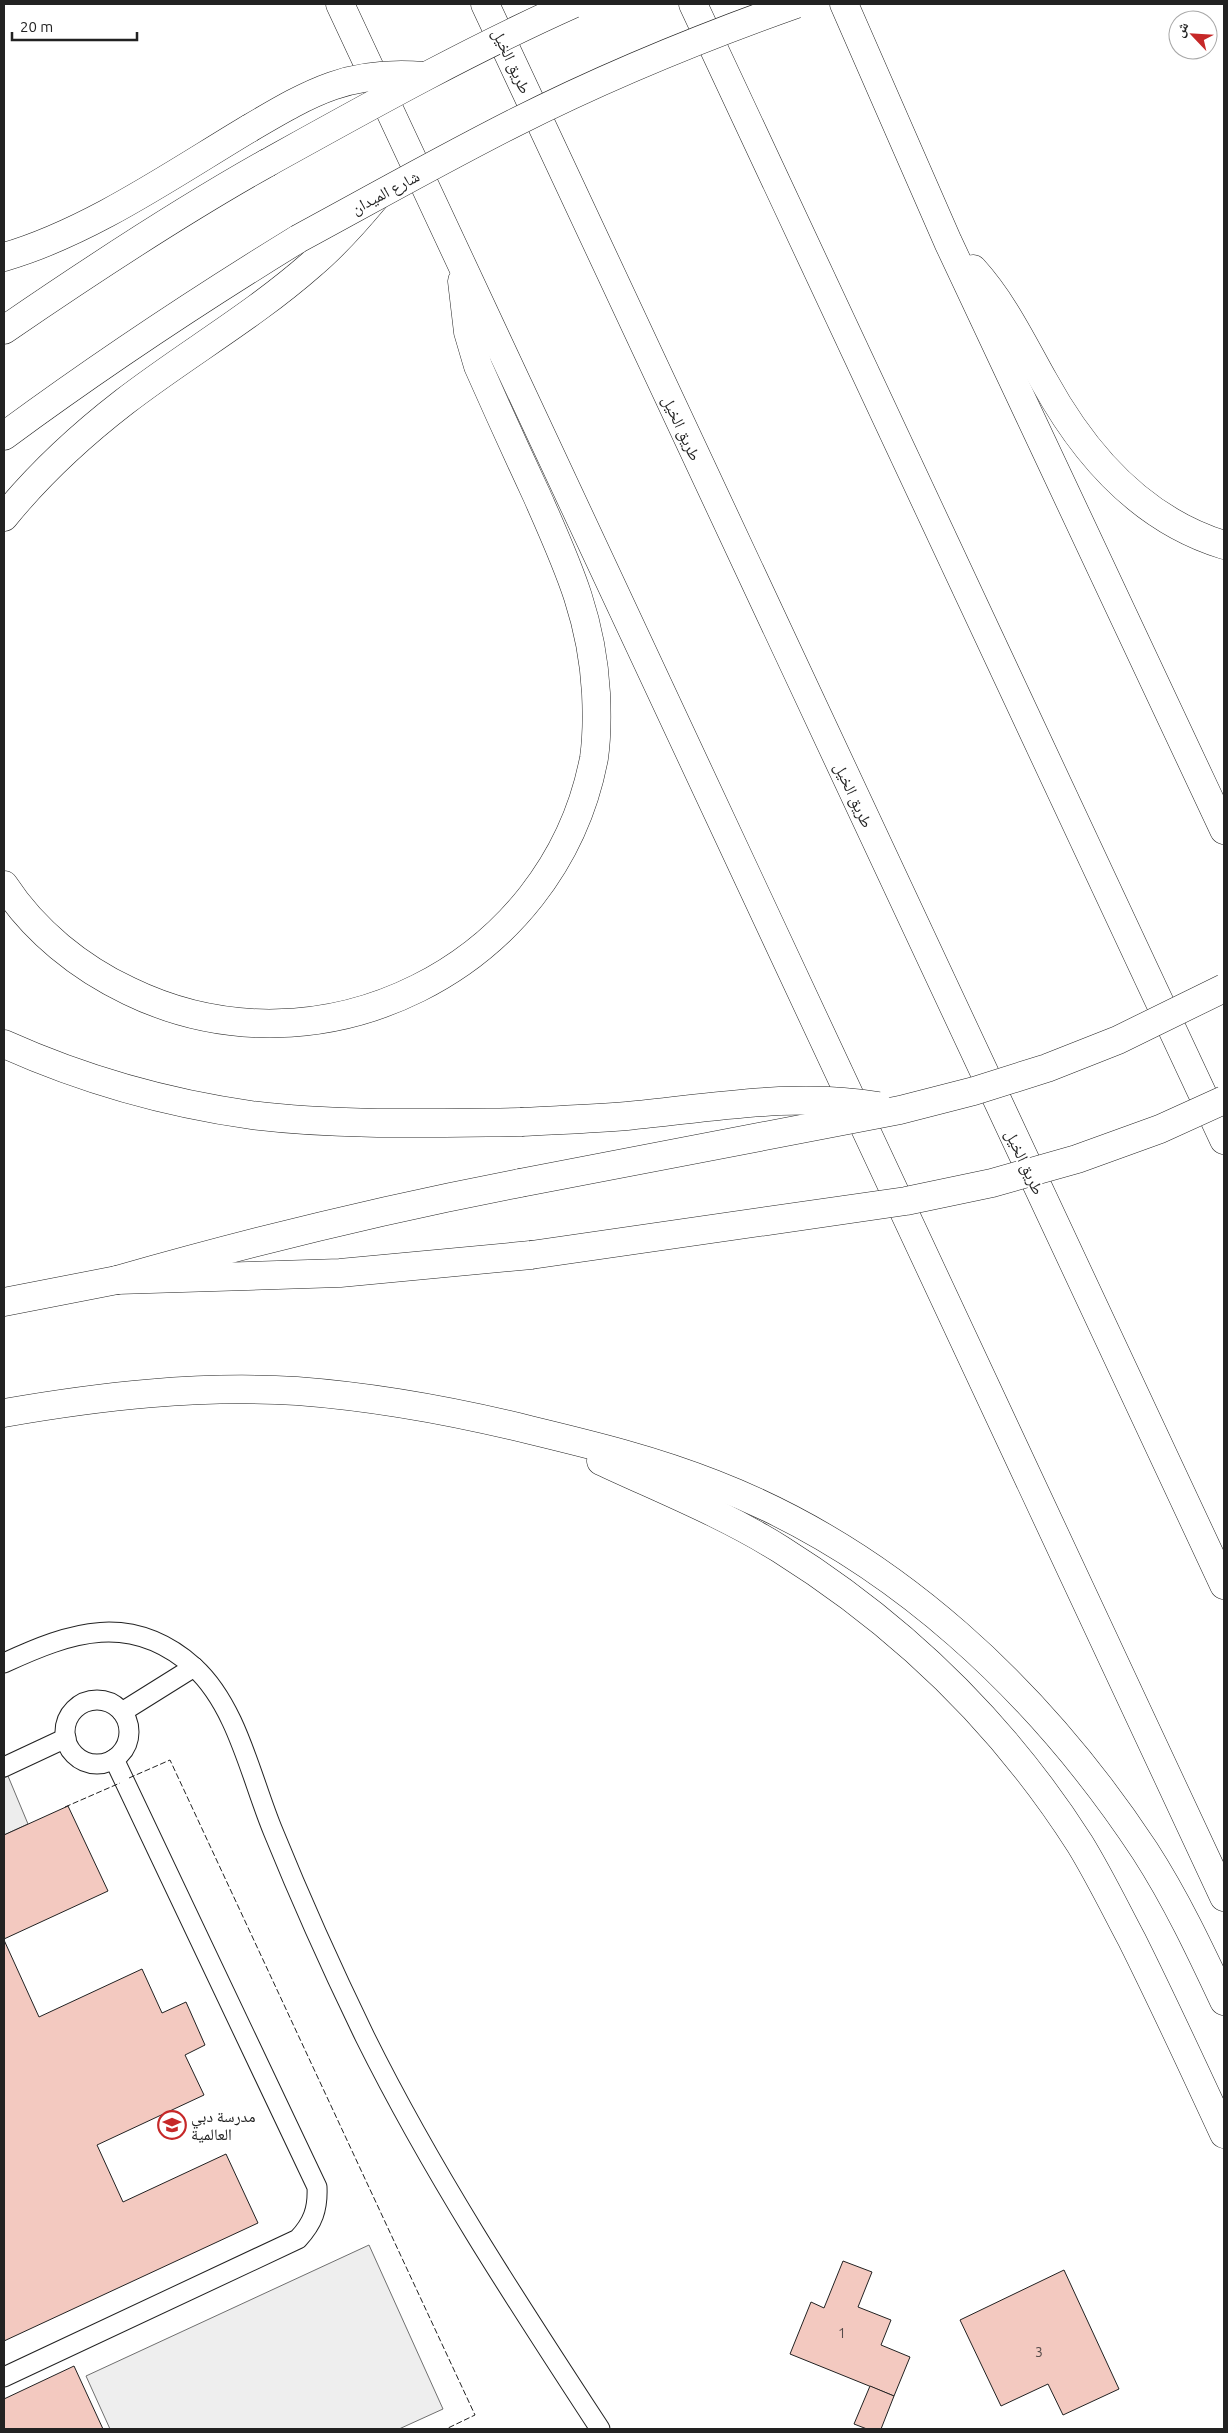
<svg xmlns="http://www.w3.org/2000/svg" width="1228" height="2433" font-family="Ubuntu,'Noto Naskh Arabic',sans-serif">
<rect width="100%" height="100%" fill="#fff"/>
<polygon fill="#eee" stroke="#6f6f6f" points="369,2245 443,2409 399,2429 110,2429 86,2376"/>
<polygon fill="#ededed" stroke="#6f6f6f" points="8,1776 28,1824 4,1835 4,1778"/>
<g fill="#f3c9c0" stroke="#222">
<polygon points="68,1806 108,1891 4,1939 4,1835"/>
<polygon points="4,1940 39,2017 142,1969 162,2013 186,2002 205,2045 185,2055 204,2095 97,2145 123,2202 226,2154 258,2223 4,2341"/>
<polygon points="843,2261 872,2272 858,2307 891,2320 881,2345 910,2357 894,2396 790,2354 811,2302 824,2308"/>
<polygon points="1064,2270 1119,2389 1063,2415 1048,2384 1001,2406 960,2320"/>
<polygon points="74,2366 103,2429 4,2429 4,2399"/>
<polygon points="870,2386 894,2396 881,2429 867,2429 854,2424"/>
</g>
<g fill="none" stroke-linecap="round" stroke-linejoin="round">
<defs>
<g id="lane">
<path d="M4,1663C71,1632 131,1611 194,1667C237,1706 251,1778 273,1831C301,1900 332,1969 365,2037C433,2174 517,2302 600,2429"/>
<circle cx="97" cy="1732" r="32"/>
<polyline points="122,1712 194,1667"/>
<polyline points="4,1767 66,1738"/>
<path d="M4,2377L298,2239C313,2223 318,2209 317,2187L114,1759"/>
</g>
<polyline id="secondary" points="4,1302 117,1280 340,1273 531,1255"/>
<g id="primary">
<path d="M4,330C90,271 176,214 267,163"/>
<path d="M4,436C99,366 197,301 298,239"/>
</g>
<g id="highway">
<polyline points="340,4 1224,1897"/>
<polyline points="485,4 1224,1585"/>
<polyline points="693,4 1224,1140"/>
<polyline points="844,4 948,242 1224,830"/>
<path d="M4,257C90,232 173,174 250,128"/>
<path d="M973,269C1003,302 1022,342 1044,381C1084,454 1142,520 1224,545"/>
<path d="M4,517C39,474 80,436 124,402C185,355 253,316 311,265C335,245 356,221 376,197"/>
<path d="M4,885C34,931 80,968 129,991C320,1084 554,968 594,758C597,737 597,714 596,693C592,617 567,564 537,496C517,453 497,409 478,366L468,332L462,281"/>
<path d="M4,1044C82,1079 166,1103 251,1115C340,1126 431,1123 521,1122"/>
<path d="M117,1280C250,1242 384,1209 520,1183"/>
<path d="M4,1413C101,1396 199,1385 297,1391C376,1397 453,1411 530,1430C592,1445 654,1460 714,1484C894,1554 1040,1692 1145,1851C1176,1899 1200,1950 1224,2001"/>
<path d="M601,1461C661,1489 724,1514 780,1549C903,1626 1002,1722 1080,1844C1099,1875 1115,1908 1132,1940C1164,2004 1194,2069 1224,2134"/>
</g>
</defs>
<use href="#lane" stroke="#222" stroke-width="21"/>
<use href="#secondary" stroke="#222" stroke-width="29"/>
<use href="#primary" stroke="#222" stroke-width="29"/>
<use href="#highway" stroke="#222" stroke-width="29"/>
<use href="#lane" stroke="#fff" stroke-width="19"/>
<use href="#secondary" stroke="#fff" stroke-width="28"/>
<use href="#primary" stroke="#fff" stroke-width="28"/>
<use href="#highway" stroke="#fff" stroke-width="28"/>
<defs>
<polyline id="secondary-bridge" points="531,1255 906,1201 992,1183 1077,1159 1160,1129 1224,1100"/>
<g id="primary-bridge">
<path d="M267,163C368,107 468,51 573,4"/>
<path d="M298,239C370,200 441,160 514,123C605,77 700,38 796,4"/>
</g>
<g id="highway-bridge">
<path d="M250,128C313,91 349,70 424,76"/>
<path d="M521,1122C556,1120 592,1119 627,1116C711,1108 794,1092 878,1106"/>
<polyline points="520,1183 900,1110 974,1091 1047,1068 1118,1040 1224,988"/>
</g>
</defs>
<use href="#secondary-bridge" stroke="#222" stroke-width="29" stroke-linecap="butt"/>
<use href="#primary-bridge" stroke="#222" stroke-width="29" stroke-linecap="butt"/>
<use href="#highway-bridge" stroke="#222" stroke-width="29" stroke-linecap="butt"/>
<use href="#secondary-bridge" stroke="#fff" stroke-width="28"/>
<use href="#primary-bridge" stroke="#fff" stroke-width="28"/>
<use href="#highway-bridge" stroke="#fff" stroke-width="28"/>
<g stroke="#222" stroke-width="1" stroke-dasharray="6 2.5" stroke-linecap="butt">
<polyline points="129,1778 170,1760 475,2415 446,2429"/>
<polyline points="65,1807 120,1783"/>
</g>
</g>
<defs>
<symbol id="school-ring" viewBox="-11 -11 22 22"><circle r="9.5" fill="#fff" stroke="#c62828" stroke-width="1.5"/><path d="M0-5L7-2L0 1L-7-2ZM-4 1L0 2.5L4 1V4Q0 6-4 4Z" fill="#c62828"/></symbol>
</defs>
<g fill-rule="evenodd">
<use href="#school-ring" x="156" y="2109" width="32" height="32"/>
</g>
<g text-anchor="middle" stroke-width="4" stroke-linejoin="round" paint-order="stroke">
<g font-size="14" fill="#564c4a">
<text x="842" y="2338">1</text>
<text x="1039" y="2357">3</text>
</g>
<g font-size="16" fill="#222" stroke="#fff">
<text transform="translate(512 61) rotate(65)" y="6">طريق الخيل</text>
<text transform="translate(385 192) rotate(-28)" y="6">شارع الميدان</text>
<text transform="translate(682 428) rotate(65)" y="6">طريق الخيل</text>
<text transform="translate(854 795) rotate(65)" y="6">طريق الخيل</text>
<text transform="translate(1025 1162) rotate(65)" y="6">طريق الخيل</text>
</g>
<g font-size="16" fill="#222" stroke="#fff" text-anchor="start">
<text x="191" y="2122">مدرسة دبي<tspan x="191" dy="18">العالمية</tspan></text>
</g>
</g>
<rect width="1228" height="2433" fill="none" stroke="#222222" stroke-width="10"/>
<g transform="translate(1193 35) rotate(295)"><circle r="24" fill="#ffffff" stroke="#a7a7a7"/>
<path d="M0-4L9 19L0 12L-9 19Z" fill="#c62828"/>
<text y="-8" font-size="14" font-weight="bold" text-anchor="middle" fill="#222222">ش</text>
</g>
<path d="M12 32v8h125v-8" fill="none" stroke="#222222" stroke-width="2.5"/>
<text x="20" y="32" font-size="15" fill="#222222" stroke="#ffffff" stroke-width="4" paint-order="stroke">20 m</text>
</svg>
